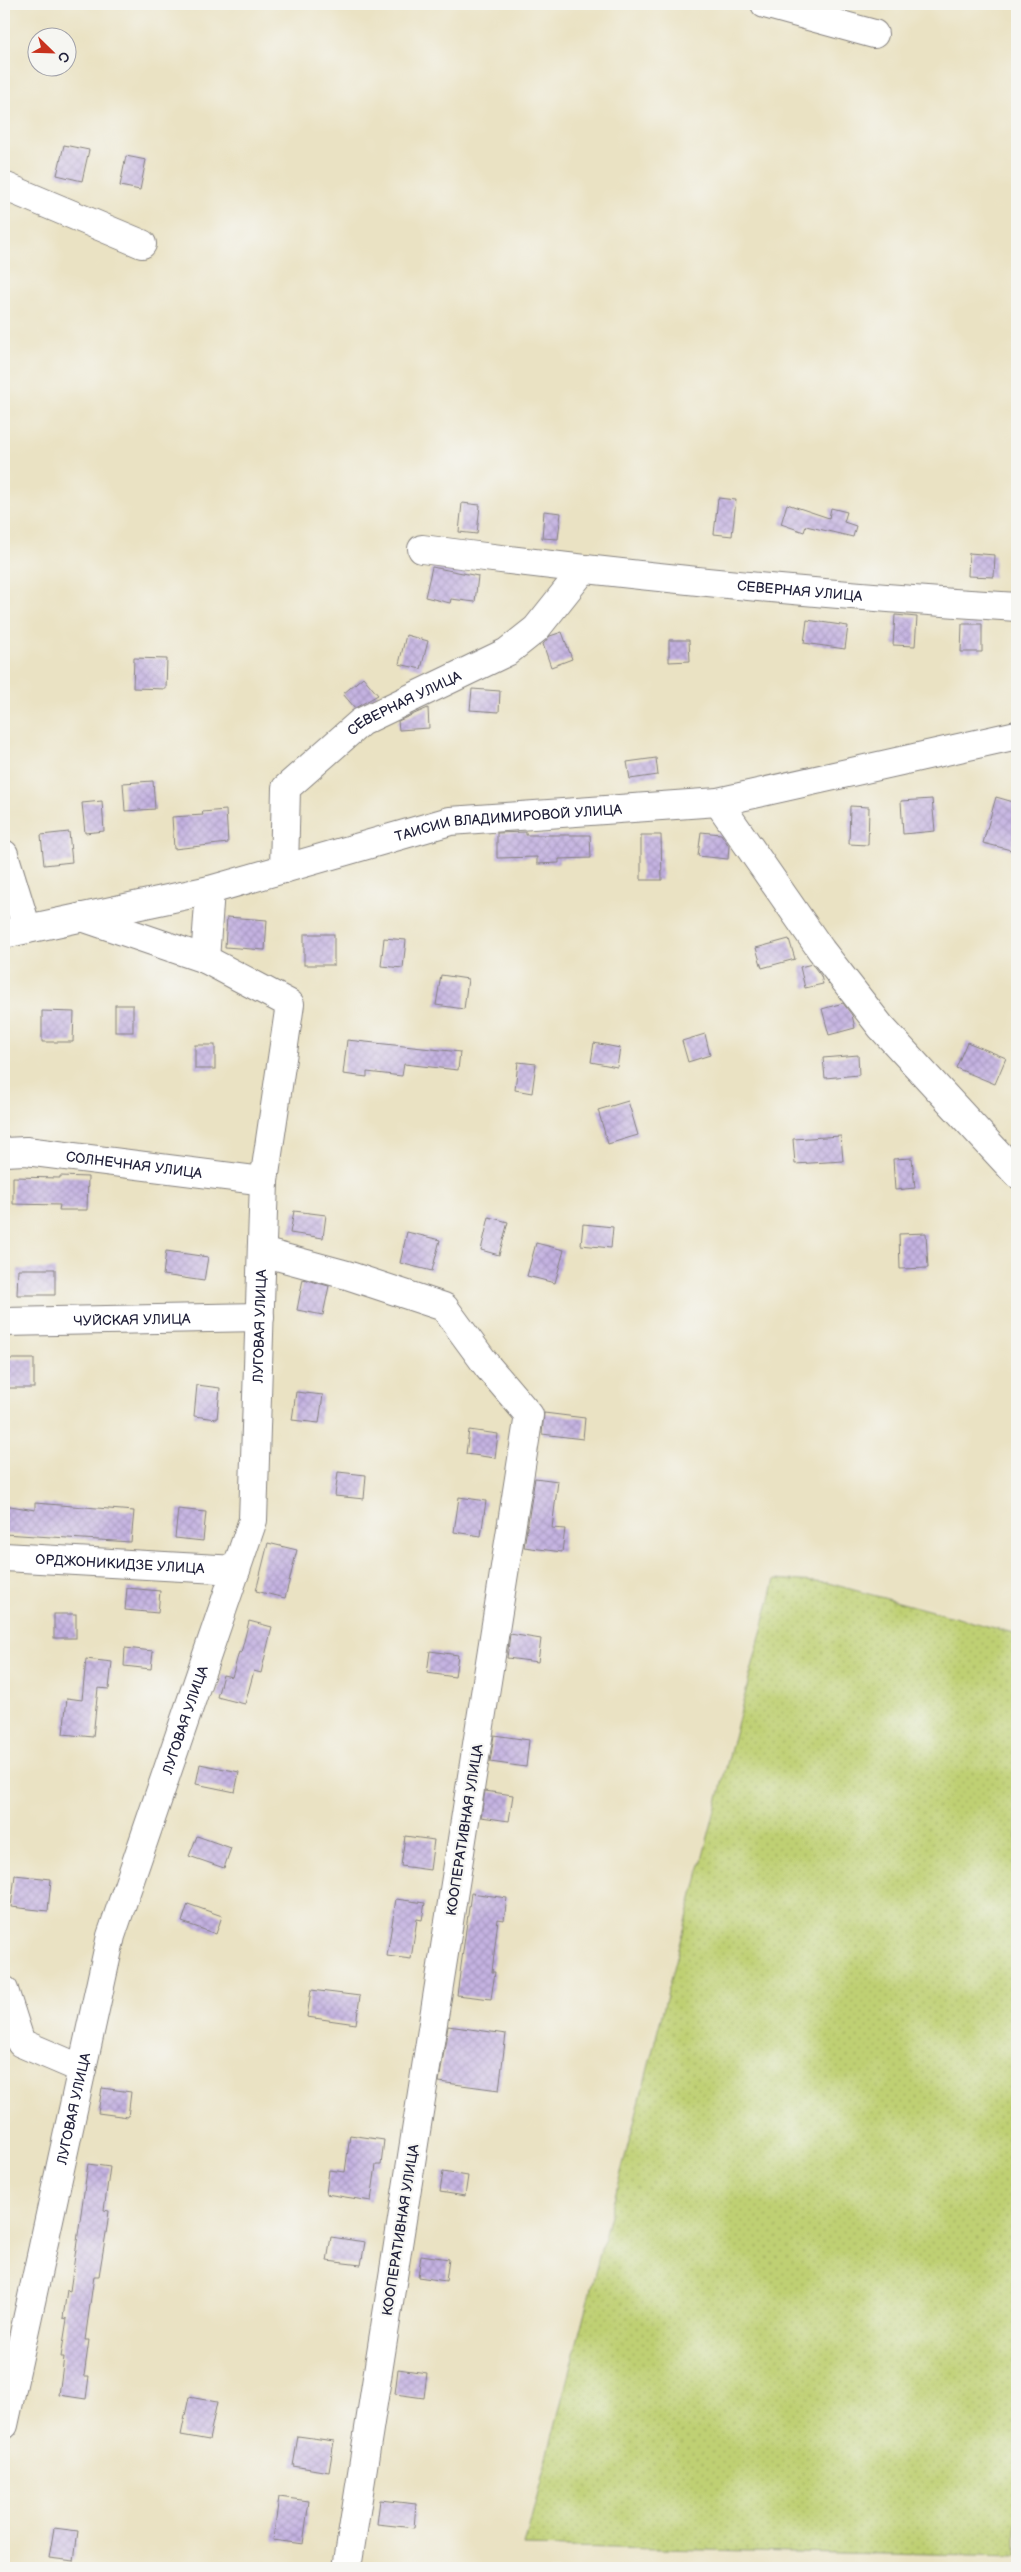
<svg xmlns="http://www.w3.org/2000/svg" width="1021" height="2572" font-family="'Balsamiq Sans',sans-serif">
<defs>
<pattern id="grass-dots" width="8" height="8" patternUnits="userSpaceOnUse" patternTransform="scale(1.25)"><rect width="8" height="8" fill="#bfd073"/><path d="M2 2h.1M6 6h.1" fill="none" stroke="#a4b264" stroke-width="1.8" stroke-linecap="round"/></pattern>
<pattern id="building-cross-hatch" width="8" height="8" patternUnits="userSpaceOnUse" patternTransform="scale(1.25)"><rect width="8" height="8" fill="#c4b2e1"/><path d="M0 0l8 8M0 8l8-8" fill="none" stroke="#a899c2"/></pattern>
</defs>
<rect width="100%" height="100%" fill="#f6f6f2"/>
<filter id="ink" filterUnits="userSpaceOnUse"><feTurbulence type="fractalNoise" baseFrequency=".02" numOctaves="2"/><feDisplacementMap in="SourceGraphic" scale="10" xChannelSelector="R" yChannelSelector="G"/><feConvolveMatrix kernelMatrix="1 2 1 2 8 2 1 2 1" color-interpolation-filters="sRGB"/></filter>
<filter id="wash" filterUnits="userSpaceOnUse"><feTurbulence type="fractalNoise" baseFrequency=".0096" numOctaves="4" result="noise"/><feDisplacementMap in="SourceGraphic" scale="20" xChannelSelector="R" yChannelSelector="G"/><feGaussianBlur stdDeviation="1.12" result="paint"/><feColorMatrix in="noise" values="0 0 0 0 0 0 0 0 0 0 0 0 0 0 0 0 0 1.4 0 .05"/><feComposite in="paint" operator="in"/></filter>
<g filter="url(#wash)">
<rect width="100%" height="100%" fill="#eae2c3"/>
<polygon fill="url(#grass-dots)" stroke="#707957" points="775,1579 828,1583 1017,1634 1017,2557 524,2546"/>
<g id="blocks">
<g fill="url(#building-cross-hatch)">
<polygon points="64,145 89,150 82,181 57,175"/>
<polygon points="126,156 146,160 140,190 120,186"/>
<polygon points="718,498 736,500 732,536 714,534"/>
<polygon points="462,503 480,505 477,534 459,532"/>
<polygon points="787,504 829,518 831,508 847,512 844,522 856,526 853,537 806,526 804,532 781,524"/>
<polygon points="544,511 561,513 558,539 542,538"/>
<polygon points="969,553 995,555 994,577 968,576"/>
<polygon points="432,567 478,576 475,602 451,599 450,603 425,597"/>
<polygon points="895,615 917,617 915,646 893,645"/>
<polygon points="807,620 848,626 845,649 804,643"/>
<polygon points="962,624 982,624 982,652 961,652"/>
<polygon points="562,632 572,659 551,667 543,644 550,636"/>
<polygon points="406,635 428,641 421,669 399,664"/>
<polygon points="669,640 689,640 690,661 669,662"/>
<polygon points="134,658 167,659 166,689 133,688"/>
<polygon points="363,677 378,695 355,708 343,694"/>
<polygon points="472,689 500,691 499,712 470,710"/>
<polygon points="428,708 429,728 399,730 398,721"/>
<polygon points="656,758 658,775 630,779 627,762"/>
<polygon points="153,781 155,809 125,811 123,783"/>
<polygon points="996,797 1017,803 1017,828 1011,850 983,843"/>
<polygon points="932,799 935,831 903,834 901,801"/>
<polygon points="102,801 104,831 85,833 82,803"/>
<polygon points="850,806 869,807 868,845 849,844"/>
<polygon points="226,810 228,843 174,849 172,817 203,815 202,812"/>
<polygon points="69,832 72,862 44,865 41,835"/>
<polygon points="526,832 526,835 590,835 591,858 559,859 559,863 537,864 537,857 497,858 497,833"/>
<polygon points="701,832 721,834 729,846 728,859 698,856"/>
<polygon points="641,835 661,835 662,880 641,880"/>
<polygon points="227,917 267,920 265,950 225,947"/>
<rect x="304" y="934" width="30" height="31"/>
<polygon points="384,938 406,940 403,968 381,966"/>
<polygon points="789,939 795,959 762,968 756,948"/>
<polygon points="812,964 821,976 823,984 805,988 800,967"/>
<polygon points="441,975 468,979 464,1009 436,1005"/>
<polygon points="843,1003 852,1015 855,1028 829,1035 822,1009"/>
<rect x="115" y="1005" width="18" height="27"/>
<polygon points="42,1011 74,1012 73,1042 42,1042"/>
<polygon points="705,1034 710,1055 688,1062 682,1041"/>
<polygon points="347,1040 460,1052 458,1070 404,1064 402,1076 367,1072 367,1077 343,1074"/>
<polygon points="967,1042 1006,1058 995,1084 956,1068"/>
<polygon points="594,1043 620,1048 617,1067 591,1062"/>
<rect x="195" y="1045" width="20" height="24"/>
<polygon points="858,1055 859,1075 825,1078 823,1058"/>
<polygon points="518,1062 536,1064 532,1093 515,1090"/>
<polygon points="628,1101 638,1135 608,1144 598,1110"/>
<polygon points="841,1136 843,1161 795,1164 793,1139"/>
<polygon points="912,1158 915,1188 895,1190 893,1159"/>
<polygon points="60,1176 88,1177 87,1210 59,1210 60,1205 13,1204 13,1177 60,1178"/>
<polygon points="294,1211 326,1215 323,1238 290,1233"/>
<polygon points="489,1217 508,1222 499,1255 481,1250"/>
<polygon points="583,1224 613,1227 611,1248 581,1245"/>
<polygon points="407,1232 440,1240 432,1271 400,1263"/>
<polygon points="926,1233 928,1268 900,1269 899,1234"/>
<polygon points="536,1243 564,1250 555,1283 527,1276"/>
<polygon points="166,1251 208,1257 204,1281 163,1275"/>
<polygon points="18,1269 55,1269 55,1295 17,1295"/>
<polygon points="303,1279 329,1286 323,1315 297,1310"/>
<rect x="8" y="1359" width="26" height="29"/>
<polygon points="197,1385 220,1388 217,1419 194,1416"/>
<polygon points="296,1392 323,1395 319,1423 292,1420"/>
<polygon points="544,1413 585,1418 583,1439 542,1434"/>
<polygon points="469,1430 498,1434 495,1458 466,1454"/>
<polygon points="338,1472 366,1475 364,1499 335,1496"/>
<polygon points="535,1478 558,1481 552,1528 565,1529 562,1552 524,1547"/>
<polygon points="459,1497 486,1501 481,1536 454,1532"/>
<polygon points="35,1503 134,1511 131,1542 4,1534 4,1505 35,1510"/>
<polygon points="178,1509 206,1512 203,1541 175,1538"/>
<polygon points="268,1543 297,1550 285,1598 256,1591"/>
<polygon points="127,1588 160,1591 158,1613 125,1610"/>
<rect x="54" y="1614" width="22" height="24"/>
<polygon points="249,1621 272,1627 261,1673 254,1671 245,1704 217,1697 223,1675 232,1677 239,1652 241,1653"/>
<polygon points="510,1634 541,1639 538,1662 507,1658"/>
<polygon points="125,1648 153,1651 151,1669 124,1666"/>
<polygon points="430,1651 458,1655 455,1677 427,1673"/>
<polygon points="86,1659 112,1662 109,1689 98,1688 93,1737 63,1734 67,1698 82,1700"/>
<polygon points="494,1735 529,1740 526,1767 490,1762"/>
<polygon points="200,1764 239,1772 235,1792 196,1784"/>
<polygon points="485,1791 513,1795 509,1821 481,1817"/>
<polygon points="197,1836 231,1848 224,1868 189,1856"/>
<polygon points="405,1836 434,1840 430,1870 401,1866"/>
<polygon points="15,1875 51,1879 48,1911 11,1907"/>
<polygon points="471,1893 507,1898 504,1920 498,1919 492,1972 495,1972 491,1999 457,1995"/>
<polygon points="396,1899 425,1903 422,1920 417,1919 411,1959 387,1956"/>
<polygon points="188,1904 222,1916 216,1934 182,1922"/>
<polygon points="311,1990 360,1996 356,2024 307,2017"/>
<polygon points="448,2026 506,2034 499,2090 439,2082"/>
<polygon points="102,2088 131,2092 128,2117 98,2113"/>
<polygon points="350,2135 384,2140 381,2165 376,2165 371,2201 326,2194 329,2170 345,2172"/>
<polygon points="88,2164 110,2167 104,2210 109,2211 107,2227 99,2276 94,2276 85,2340 89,2340 84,2376 89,2376 86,2399 59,2395 64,2357 61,2357 67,2319 63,2318 67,2290 70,2291"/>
<polygon points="443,2172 468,2176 465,2196 440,2192"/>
<polygon points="331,2237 365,2242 361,2265 327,2261"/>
<polygon points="421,2255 449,2259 446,2281 418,2277"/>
<polygon points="398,2369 427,2373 424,2398 395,2394"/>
<polygon points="189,2397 217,2402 209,2440 181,2435"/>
<polygon points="298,2436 334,2441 329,2472 293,2466"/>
<polygon points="279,2497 309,2501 303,2544 273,2540"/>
<polygon points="380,2500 416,2504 414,2528 377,2524"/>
<polygon points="54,2528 78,2531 74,2561 49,2558"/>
</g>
</g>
</g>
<g filter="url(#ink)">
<use href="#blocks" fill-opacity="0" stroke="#86827f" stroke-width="1"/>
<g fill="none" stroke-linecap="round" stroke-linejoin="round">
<defs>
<g id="minor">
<polyline points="765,4 874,34"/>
<polyline points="4,186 142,244"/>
<path id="s1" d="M422,549C620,575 818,595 1017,607"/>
<polyline points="718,802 821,950 881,1027 1017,1174"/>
<polyline points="4,854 27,929"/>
<path id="s2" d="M284,869L286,788L361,722L507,652L536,629L583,570"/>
<path id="s3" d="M4,934L210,890L450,821L718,802L1017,735"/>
<polyline points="205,959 210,890"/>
<path id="s4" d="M4,1152L26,1151L264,1181"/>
<polyline points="262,1252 347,1275 444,1307 488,1367 529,1415 347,2568"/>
<path id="s5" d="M4,1322L260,1317"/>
<path id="s6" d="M4,1557L236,1570"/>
<polyline points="4,1990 21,2043 82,2069"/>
<path id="s7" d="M4,2425L111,1936L253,1520L264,1181L290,1004L205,959L82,917"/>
</g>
</defs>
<use href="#minor" stroke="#86827f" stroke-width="30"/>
<use href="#minor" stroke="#fff" stroke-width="28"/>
</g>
</g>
<g text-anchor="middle" stroke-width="4.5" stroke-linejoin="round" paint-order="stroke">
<g font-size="14" fill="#22223b" stroke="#f6f6f2">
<text dy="5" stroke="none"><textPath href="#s1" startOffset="380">СЕВЕРНАЯ УЛИЦА</textPath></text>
<text dy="5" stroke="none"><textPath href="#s2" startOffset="228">СЕВЕРНАЯ УЛИЦА</textPath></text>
<text dy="5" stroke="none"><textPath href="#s3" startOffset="518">ТАИСИИ ВЛАДИМИРОВОЙ УЛИЦА</textPath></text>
<text dy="5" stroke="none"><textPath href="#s4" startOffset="131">СОЛНЕЧНАЯ УЛИЦА</textPath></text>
<text dy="5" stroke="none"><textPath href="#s5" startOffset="128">ЧУЙСКАЯ УЛИЦА</textPath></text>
<text dy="5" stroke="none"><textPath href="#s7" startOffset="1134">ЛУГОВАЯ УЛИЦА</textPath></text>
<text dy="5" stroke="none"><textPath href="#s6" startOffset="116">ОРДЖОНИКИДЗЕ УЛИЦА</textPath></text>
<text dy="5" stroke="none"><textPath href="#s7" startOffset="729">ЛУГОВАЯ УЛИЦА</textPath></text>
<text transform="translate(464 1830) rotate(-81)" y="5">КООПЕРАТИВНАЯ УЛИЦА</text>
<text dy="5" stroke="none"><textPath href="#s7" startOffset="324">ЛУГОВАЯ УЛИЦА</textPath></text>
<text transform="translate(400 2230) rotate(-81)" y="5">КООПЕРАТИВНАЯ УЛИЦА</text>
</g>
</g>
<rect width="1021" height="2572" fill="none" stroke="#f6f6f2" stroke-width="20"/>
<g transform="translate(52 52) rotate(113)"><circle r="24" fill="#f6f6f2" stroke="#a1a1a9"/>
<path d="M0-4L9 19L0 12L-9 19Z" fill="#c8321e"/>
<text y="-8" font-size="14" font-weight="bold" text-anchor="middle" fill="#22223b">С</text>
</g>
</svg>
